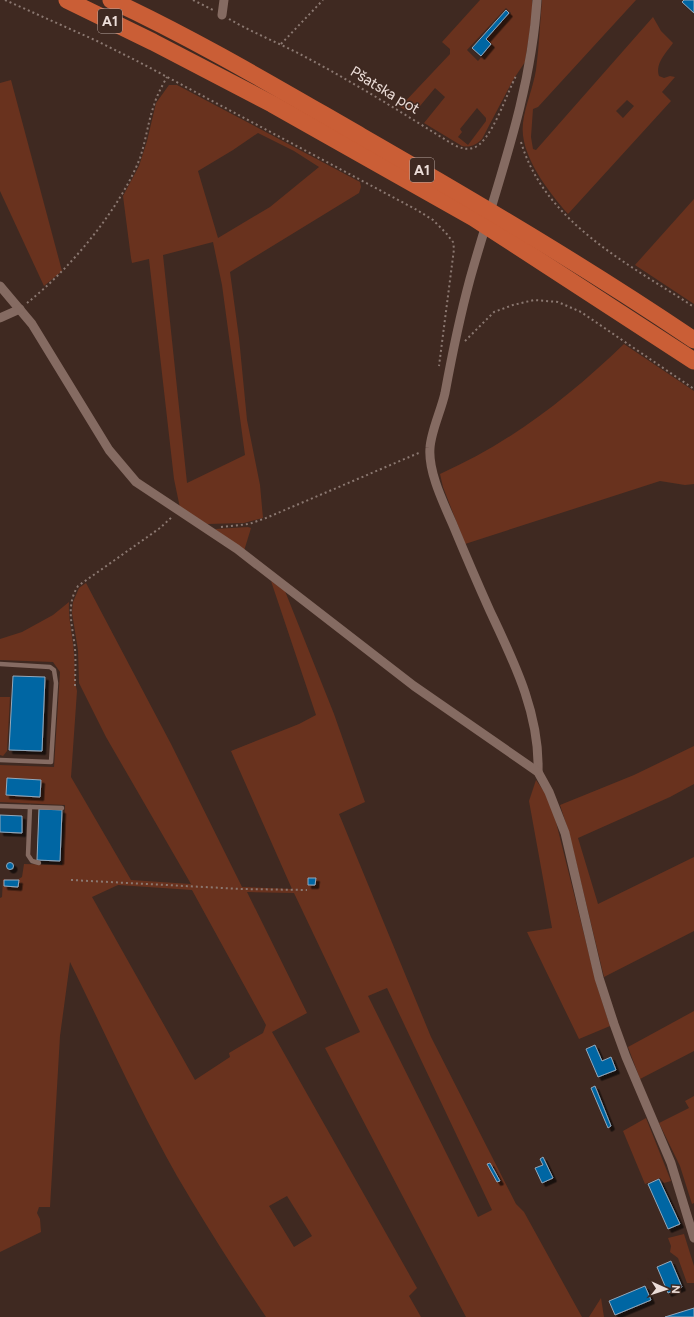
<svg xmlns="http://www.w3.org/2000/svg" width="694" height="1317" font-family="Figtree,sans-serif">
<defs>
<filter id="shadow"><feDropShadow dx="3.5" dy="3.5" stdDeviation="0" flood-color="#0009"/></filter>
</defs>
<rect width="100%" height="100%" fill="#3f2921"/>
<g fill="#69321e" fill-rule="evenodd">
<path d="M480,0H532V16L525,62L513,80L482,139C476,145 470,148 462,146L424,123L445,97L435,88L415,112L407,111L400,107L450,54V49L442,42ZM506,8L511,13L487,39L492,45L478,61L467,50ZM477,108L486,118V121L468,145L458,137L462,132L460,129Z"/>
<path d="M542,0H636L538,107L533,109L531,137L533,149L536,150L653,17L661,31L673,43C666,53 655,63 659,76L664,78L670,76L675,77L662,92L671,101L568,214C549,192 519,155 523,123C525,106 533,88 536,70C539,47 540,23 542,0ZM627,100L634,106L623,118L616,111Z"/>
<polygon points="11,80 62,271 44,286 0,191 0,83"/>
<path d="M169,85H177L360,182L361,187L359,193L230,272L239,338L247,420L260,485L263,518L244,523L207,524L180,508L174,479L149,259L132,263L131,258L123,196L139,166L147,141L156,103ZM258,133L294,151L319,167L270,207L218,238L198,171L233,150ZM213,242L222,285L245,455L187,483L163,255Z"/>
<polygon points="694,199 694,304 635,265"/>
<path d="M624,344L694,391V484L685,485L660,481L465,544L443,487L440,474C510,443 569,397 624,344Z"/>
<polygon points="248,527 251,528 244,551 215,529"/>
<path d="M271,581L285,591L334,714L365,802L339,814L431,1037L516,1204L524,1212L582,1317H466L325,1048L360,1032L294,893L247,892L307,1013L272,1032L417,1288L409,1296L421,1317H266C235,1271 205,1224 177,1176C138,1107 105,1033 70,962L60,1036L50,1207H39L37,1213L40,1219L41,1232L0,1252V898L2,897L3,879L17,880L22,877L24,864L62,865L65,805L0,802V765L54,767L60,672L53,662L0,660V639L22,632L53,615L69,602C68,620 73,636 74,654C75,667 74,679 77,691L71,777L131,880L191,884L106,737L79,683L78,650L72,613L73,602L79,588L86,583L171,744L242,887L292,889L231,751L299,724L316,715ZM118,885L192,890L266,1025L263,1033L229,1053L230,1057L195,1080L92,897ZM387,988L492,1210L478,1217L368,996ZM287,1196L312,1236L294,1247L269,1206Z"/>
<polygon points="0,697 10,697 7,751 3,756 0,755"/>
<polygon points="694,746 694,784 670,797 578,838 598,904 694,857 694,931 604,977 569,833 560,805 634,775"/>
<polygon points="536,780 545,793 555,818 597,986 610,1026 579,1039 527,932 552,928 529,801"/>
<polygon points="694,1011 694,1051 640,1079 628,1047"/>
<polygon points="694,1096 694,1203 692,1204 680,1166 659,1123 689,1108 685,1101"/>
<polygon points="646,1118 671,1181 664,1183 660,1178 645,1184 623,1131"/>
<polygon points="684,1234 694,1266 694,1283 687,1283 678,1258 670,1252 671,1246 668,1238"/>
<polygon points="601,1298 604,1317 589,1317"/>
</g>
<g fill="#0066a3" stroke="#93a8bb" filter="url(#shadow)">
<polygon points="684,0 694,0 694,13 682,2"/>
<polygon points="506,10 509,13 486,39 491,44 481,56 472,48"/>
<polygon points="13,676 45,677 42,751 9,750"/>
<polygon points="7,778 41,780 40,797 6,795"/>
<polygon points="39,809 62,810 60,861 37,860"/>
<polygon points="0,815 22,816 22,833 0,832"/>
<circle cx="10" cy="866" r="3.5"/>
<polygon points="308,878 316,878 315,885 308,885"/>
<polygon points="4,880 19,880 18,887 4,886"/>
<polygon points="595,1045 602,1061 611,1057 616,1070 598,1077 586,1049"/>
<polygon points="595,1086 611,1126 608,1128 591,1088"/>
<polygon points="543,1157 553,1178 542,1183 535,1168 543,1165 540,1159"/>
<polygon points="490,1163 500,1181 497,1182 487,1164"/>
<polygon points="659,1179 680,1224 668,1229 648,1184"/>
<polygon points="671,1261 682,1287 668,1293 657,1267"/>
<polygon points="645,1286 651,1300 615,1315 609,1301"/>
<polygon points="694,1308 694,1317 665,1317"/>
</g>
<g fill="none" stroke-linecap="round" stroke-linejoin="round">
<g stroke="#8b7871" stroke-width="2" stroke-dasharray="2 3" stroke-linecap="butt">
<polyline points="5,0 97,41 139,62 417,210 433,220 446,233 453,242 454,249 439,366"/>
<polyline points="193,0 213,10"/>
<path d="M229,19C255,34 284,45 311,60C360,86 407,116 454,145C461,148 466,150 473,148C491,143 507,93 516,76"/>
<polyline points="281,44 323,0"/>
<path d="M521,142C545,223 629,264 694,307"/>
<path d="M27,303C70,269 120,209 140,158C146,140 148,122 154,105C157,95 162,86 167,77"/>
<polyline points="465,341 494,312 513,305 534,300 558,302 581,312 694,389"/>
<polyline points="221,527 249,524 266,518 421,452"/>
<path d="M75,686C75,674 76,661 75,649C73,627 65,606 78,586L160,528L173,516"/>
<polyline points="71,880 242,889 307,890"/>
</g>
<g stroke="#856b62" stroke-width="4.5">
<polyline points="0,664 50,667 54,670 56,683 51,762 0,760"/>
<polyline points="0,806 62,808"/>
<polyline points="30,807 28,855 32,861 39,863"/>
</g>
<g stroke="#856b62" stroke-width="9">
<path d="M537,0C531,97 496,186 470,279C460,316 452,355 445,393C441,411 431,431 430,448C428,472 444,504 453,525C465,554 477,582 490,611C514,662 540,714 538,772"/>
<polyline points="222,15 224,0"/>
<polyline points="0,286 32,324 109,450 136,482 237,549 414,686 538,772 549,792 565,833 599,978 614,1024 626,1057 671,1163 694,1238"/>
<polyline points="0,318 20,309"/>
</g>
<g stroke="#ca5e36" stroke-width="17">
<polyline points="67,0 153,42 272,104 474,218 694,361"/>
<path d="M111,0C197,40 279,89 361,136C474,201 586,267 694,340"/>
</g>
</g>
<g text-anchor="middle" stroke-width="3" stroke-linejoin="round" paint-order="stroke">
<g fill="#3f2921" stroke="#b8a7a1" stroke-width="1">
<rect x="98" y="9" width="24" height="24" rx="3"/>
<rect x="410" y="158" width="24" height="24" rx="3"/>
</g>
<g font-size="14" font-weight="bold" fill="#ecddd8">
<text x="110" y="26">A1</text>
<text x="422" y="175">A1</text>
</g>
<g font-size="15" fill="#ecddd8" stroke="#3f2921">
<text transform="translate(385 90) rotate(31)" y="5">Pšatska pot</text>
</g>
</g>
<g transform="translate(666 1289) rotate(93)" stroke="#3f2921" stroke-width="3" paint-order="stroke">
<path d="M0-3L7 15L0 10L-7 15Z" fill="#ecddd8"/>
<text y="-6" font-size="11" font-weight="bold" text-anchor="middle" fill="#ecddd8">N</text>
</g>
</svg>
